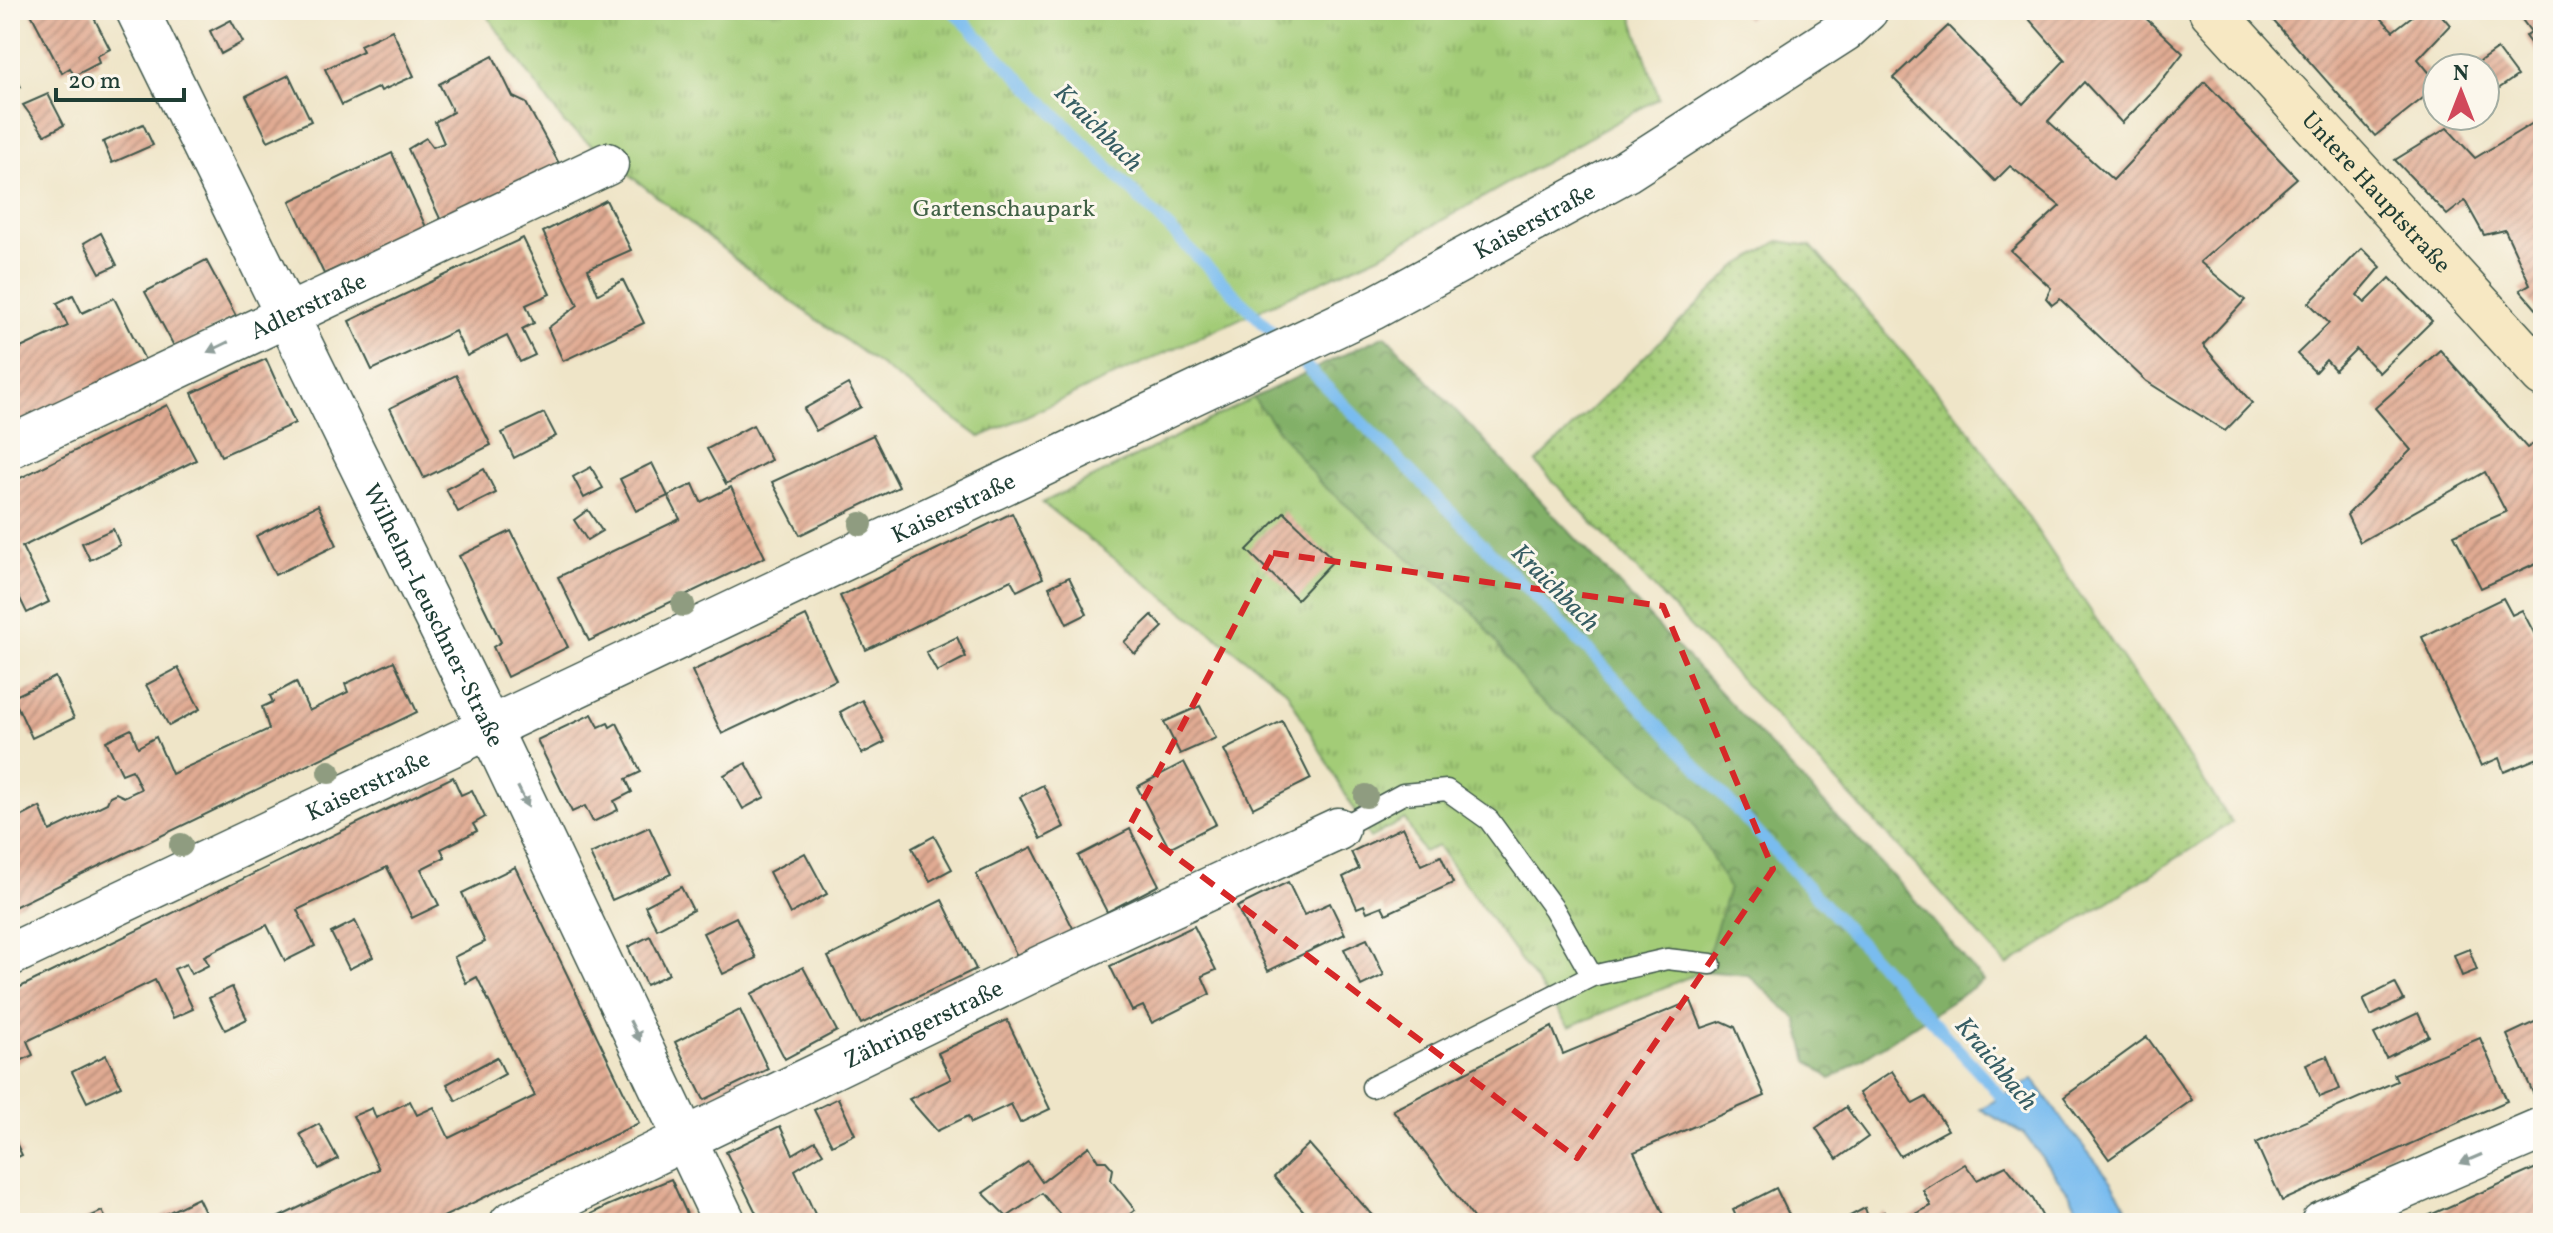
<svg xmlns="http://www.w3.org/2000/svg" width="2553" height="1233" font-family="Vollkorn,serif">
<defs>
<pattern id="grass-dots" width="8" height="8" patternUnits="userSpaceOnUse" patternTransform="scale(2)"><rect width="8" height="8" fill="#a3cc77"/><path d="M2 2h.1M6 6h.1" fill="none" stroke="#84a762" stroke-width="1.8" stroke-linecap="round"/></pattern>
<pattern id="forest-crowns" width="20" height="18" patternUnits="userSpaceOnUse" patternTransform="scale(2)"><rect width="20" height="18" fill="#82b068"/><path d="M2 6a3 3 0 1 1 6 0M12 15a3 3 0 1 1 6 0" fill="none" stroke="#6a9056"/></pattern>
<pattern id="park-tufts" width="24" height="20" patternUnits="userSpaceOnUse" patternTransform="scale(2)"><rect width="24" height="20" fill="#a3cc77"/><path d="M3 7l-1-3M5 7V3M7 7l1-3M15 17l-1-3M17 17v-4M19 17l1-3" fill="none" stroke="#84a762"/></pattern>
<pattern id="building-hatch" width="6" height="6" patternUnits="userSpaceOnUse" patternTransform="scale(2)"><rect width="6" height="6" fill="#e1ab93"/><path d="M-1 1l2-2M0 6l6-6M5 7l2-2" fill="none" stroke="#b68c79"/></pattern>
</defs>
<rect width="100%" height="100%" fill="#fbf7ec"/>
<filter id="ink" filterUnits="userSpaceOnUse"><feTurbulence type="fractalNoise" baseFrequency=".0125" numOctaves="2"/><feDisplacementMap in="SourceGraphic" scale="16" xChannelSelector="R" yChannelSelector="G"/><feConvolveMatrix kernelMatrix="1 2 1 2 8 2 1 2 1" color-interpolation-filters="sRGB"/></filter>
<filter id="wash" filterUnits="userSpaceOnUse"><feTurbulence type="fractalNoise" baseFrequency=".006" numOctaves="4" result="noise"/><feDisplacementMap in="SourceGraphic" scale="32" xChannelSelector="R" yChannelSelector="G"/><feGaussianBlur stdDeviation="1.8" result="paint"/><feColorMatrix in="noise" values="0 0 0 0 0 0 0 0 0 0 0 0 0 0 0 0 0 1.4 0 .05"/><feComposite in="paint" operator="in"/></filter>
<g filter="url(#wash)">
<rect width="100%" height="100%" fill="#efe5c8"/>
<polygon fill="url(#grass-dots)" stroke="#618456" stroke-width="2" points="1779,241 1811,246 1972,433 2232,823 2007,966 1939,890 1536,463 1736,267"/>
<polygon fill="url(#forest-crowns)" stroke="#50764e" stroke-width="2" points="1385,335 1924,910 1983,981 1831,1079 1808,1061 1797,1019 1748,975 1703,971 1617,756 1533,695 1477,616 1319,482 1253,398"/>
<g fill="url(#park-tufts)" stroke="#618456" stroke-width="2">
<polygon points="483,10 1630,10 1659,98 1384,253 980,437 766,283 564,123"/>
<polygon points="1253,398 1319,482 1477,616 1533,695 1617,756 1692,822 1729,888 1703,971 1569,1027 1438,846 1423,852 1405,819 1370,838 1286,690 1042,503"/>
</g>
<polygon fill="#79bcef" stroke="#4c7c92" stroke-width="2" points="2033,1079 2064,1122 2112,1182 2135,1223 2084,1223 2071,1196 2024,1134 1980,1109"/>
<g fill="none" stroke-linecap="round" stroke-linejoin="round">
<polyline stroke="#79bcef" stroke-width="12" points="952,10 1595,657 1984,1077 2011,1109"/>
</g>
<g id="blocks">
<g fill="url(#building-hatch)">
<polygon points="38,10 90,10 110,49 97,56 99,63 74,76 70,68 62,73 31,14"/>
<polygon points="1738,10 1758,10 1747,19"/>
<polygon points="2021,10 2137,10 2183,53 2155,89 2122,123 2084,82 2048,121 2113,180 2205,82 2297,178 2200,262 2245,300 2203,345 2252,403 2225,431 2146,381 2060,299 2052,305 2046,298 2051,288 2011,251 2060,206 2010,166 1995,181 1893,78 1948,26 2023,104 2065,60"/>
<polygon points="2264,10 2374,10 2393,31 2420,10 2437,10 2450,25 2418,59 2437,82 2437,87 2375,136"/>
<polygon points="2515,10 2543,10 2543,61 2525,36 2531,32"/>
<polygon points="231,20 243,42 221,54 210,31"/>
<polygon points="392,30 414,76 381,91 379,87 342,105 325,69 363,51 360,45"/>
<polygon points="2497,49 2517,76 2485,98 2485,68 2470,68"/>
<polygon points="493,56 513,97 526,103 561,167 442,223 408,149 426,138 433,147 444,143 435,122 453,112 439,84"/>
<polygon points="10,66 21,87 10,92 17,105 10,109"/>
<polygon points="289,75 311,121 268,141 246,96"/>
<polygon points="48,94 64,125 45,135 23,105"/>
<polygon points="2543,117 2543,317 2520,290 2530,284 2505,230 2484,235 2465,201 2447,215 2395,160 2447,128 2475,158"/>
<polygon points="143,124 153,145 112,163 103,142"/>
<polygon points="392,153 426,227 324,274 290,201"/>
<polygon points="606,200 631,250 588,269 598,294 623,280 644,323 563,361 548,328 578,305 543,232"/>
<polygon points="101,233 117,265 100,273 84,243"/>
<polygon points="523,238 550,294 526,305 534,323 522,329 535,355 520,362 507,336 467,356 455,331 372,370 349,321"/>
<polygon points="2362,248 2381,267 2357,295 2365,303 2390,278 2432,321 2379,373 2356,349 2335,370 2326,360 2315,372 2297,354 2329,323 2309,303"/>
<polygon points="206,260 236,316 175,348 145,292"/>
<polygon points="73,295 82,313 114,298 146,362 10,427 10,353 68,326 57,303"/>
<polygon points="2440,350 2527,448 2543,438 2543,560 2481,588 2454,535 2506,512 2485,472 2360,542 2347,515 2411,450 2375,408"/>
<polygon points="266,359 295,423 221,456 192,393"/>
<polygon points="456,375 491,445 424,478 390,408"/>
<polygon points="848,384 861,407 816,431 804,409"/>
<polygon points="167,405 196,460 22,547 49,602 27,613 10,578 10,483"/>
<polygon points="544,413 556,436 514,458 502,433"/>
<polygon points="753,425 771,460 726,484 707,449"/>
<polygon points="873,435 899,487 800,535 772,482"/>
<polygon points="652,463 668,496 636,511 620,479"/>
<polygon points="591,467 603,488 584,498 573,477"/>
<polygon points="484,469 496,493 458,512 446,489"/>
<polygon points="693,484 701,502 731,487 765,557 589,641 558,577 680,519 668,496"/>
<polygon points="318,505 337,545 275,575 256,536"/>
<polygon points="588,510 602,531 587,540 574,520"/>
<polygon points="1284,512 1334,560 1297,599 1247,550"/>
<polygon points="1012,513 1043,578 1017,591 1011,580 866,650 840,596"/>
<polygon points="113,529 120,545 90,560 82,543"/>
<polygon points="511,531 568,647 507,677 493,647 501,642 459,556"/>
<polygon points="1069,577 1087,614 1067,624 1049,587"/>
<polygon points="2503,598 2512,615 2522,610 2543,650 2543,756 2504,772 2499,758 2481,766 2422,637"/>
<polygon points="1152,615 1163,627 1135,654 1124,642"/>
<polygon points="806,616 836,680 722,734 692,671"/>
<polygon points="957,637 966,657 937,672 926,652"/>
<polygon points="394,661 417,712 10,909 10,832 20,827 17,819 40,807 50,831 107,803 110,796 116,793 124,797 141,789 132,770 122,774 106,741 131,729 138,747 156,737 172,774 269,729 262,707 273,702 270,696 296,682 309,711 348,692 345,684"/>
<polygon points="178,668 200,709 169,726 146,685"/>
<polygon points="55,677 74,718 32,738 13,697"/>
<polygon points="862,700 885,742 862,754 840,712"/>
<polygon points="1200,706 1216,738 1180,754 1164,722"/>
<polygon points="592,714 599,727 608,723 610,727 617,723 641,772 626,779 632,792 614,801 618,810 593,822 585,806 572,812 537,740"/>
<polygon points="1282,721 1311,779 1253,808 1224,750"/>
<polygon points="1184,762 1216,824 1169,848 1137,787"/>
<polygon points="746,763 765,797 743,809 724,775"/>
<polygon points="453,777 461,795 472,790 485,817 473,824 477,831 441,849 445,857 421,869 439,905 412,918 387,867 297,910 315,946 285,961 267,925 204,956 209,965 191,974 186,964 174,969 193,1009 173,1018 155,980 27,1041 33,1055 10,1066 10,992"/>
<polygon points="1043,785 1064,827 1041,839 1020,797"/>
<polygon points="649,827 671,874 612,900 590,854"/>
<polygon points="1403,827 1421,865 1441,856 1453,883 1386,914 1382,906 1367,912 1364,905 1357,908 1343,877 1359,869 1351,852"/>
<polygon points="1130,829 1159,885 1107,912 1078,856"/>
<polygon points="934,836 952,869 930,881 912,848"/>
<polygon points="1032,847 1074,930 1018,958 976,874"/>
<polygon points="805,853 827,894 790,914 769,872"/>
<polygon points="515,867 639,1123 431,1223 267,1223 379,1169 353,1116 372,1108 376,1118 410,1101 417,1115 434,1107 449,1138 535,1096 477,977 466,983 454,957 485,942 462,893"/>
<polygon points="1288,882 1304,915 1330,903 1345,934 1268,971 1237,907"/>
<polygon points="681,887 693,910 657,929 645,906"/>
<polygon points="942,900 976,969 861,1024 828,957"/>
<polygon points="736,917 756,958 723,974 703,933"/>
<polygon points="355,921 373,957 349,969 331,933"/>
<polygon points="1194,926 1216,970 1202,976 1210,994 1152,1023 1143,1006 1132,1011 1110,966"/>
<polygon points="650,936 669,974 646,985 628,947"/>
<polygon points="1367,939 1384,975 1361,986 1344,949"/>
<polygon points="2469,949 2477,970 2462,976 2454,955"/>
<polygon points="803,967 837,1031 785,1059 751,994"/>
<polygon points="2395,983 2404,1000 2371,1016 2363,999"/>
<polygon points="232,987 247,1019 225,1030 209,998"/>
<polygon points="1691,1001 1702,1028 1722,1021 1735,1027 1765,1096 1634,1152 1665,1217 1657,1221 1658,1223 1477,1223 1393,1110 1552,1027 1563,1054"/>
<polygon points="740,1010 768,1069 704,1100 675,1042"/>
<polygon points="2418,1013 2429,1036 2386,1058 2374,1034"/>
<polygon points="2543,1018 2543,1088 2533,1093 2507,1035"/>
<polygon points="1007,1020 1050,1109 1020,1123 1011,1104 971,1123 968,1116 937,1131 909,1099 951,1079 938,1053"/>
<polygon points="2147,1037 2192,1100 2109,1159 2064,1097"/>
<polygon points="2480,1038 2507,1101 2282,1201 2256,1143 2397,1081 2394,1074"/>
<polygon points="106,1055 121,1086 87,1102 72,1072"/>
<polygon points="2327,1056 2340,1089 2319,1097 2306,1064"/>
<polygon points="497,1057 505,1074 456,1101 447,1084"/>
<polygon points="1892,1071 1913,1104 1926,1097 1948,1130 1900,1156 1859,1093"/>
<polygon points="838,1098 855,1134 832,1145 814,1110"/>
<polygon points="1846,1107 1868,1137 1837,1159 1816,1128"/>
<polygon points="319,1124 338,1159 319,1169 300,1134"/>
<polygon points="780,1126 793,1154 815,1141 823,1153 795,1170 819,1223 761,1223 726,1152"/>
<polygon points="10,1131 22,1155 10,1161"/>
<polygon points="1309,1144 1379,1223 1314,1223 1274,1177"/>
<polygon points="1089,1146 1098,1161 1106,1161 1113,1169 1111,1180 1135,1210 1119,1223 1067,1223 1042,1193 1007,1217 983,1193 1028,1162 1042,1182"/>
<polygon points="1965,1164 1977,1180 2006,1166 2033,1199 2046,1223 1897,1223 1931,1206 1923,1190"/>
<polygon points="2543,1165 2543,1221 2541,1217 2531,1223 2412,1223"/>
<polygon points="671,1179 691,1223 573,1223 607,1206"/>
<polygon points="1776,1188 1791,1219 1807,1221 1807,1223 1739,1223 1733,1210"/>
<polygon points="198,1198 210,1223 164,1223 161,1216"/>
<polygon points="1865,1208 1869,1220 1884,1212 1889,1223 1837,1223"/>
<polygon points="102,1211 108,1223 77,1223"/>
</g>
</g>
</g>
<g filter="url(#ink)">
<use href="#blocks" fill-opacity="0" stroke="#3e564a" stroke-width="2"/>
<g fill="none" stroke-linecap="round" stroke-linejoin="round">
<defs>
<g id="lane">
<polyline points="1338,829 1403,794 1447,790 1489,820 1554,909 1592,976 1372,1087"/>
<polyline points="1592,976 1667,959 1711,964"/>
</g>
<g id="street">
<path id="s1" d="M137,10L489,727L725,1223"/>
<path id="s2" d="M10,447L607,164"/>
<path id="s3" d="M10,955L1372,309L1626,171L1845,30L1867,10"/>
<path id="s4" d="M511,1223L1047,964L1338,829"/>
<polyline points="2322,1223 2543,1128"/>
</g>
<g id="secondary">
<path id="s5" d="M2211,10L2543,375"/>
</g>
</defs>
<use href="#lane" stroke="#3e564a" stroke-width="23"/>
<use href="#street" stroke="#3e564a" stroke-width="45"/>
<use href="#secondary" stroke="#3e564a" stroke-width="47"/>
<use href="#lane" stroke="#fff" stroke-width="20"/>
<use href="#street" stroke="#fff" stroke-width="42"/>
<use href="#secondary" stroke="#f7e8c3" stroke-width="44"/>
</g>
<g fill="#8f9c80">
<circle cx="861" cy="524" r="12"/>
<circle cx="683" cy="605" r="12"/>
<circle cx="329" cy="772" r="12"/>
<circle cx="1366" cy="796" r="12"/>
<circle cx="181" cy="845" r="12"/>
</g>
<defs><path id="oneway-solid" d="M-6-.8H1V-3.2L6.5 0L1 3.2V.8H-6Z" transform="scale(2)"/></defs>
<g fill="#8f9e9a">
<use href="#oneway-solid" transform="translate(218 347) rotate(154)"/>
<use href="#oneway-solid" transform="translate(523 797) rotate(64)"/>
<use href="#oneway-solid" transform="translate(635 1031) rotate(64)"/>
<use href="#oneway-solid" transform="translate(2471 1159) rotate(157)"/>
</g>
</g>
<path fill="none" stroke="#d62828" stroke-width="6" stroke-dasharray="16 10" stroke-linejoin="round" d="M1273,553L1663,606L1773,869L1577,1158L1131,823Z"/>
<g text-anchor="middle" stroke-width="6" stroke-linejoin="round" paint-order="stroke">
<g font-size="24" fill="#1f3d34" stroke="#fbf7ec">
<text dy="8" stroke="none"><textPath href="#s5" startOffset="246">Untere Hauptstraße</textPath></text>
<text dy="8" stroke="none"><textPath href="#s3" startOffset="1692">Kaiserstraße</textPath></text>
<text dy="8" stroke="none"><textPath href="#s2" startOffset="330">Adlerstraße</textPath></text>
<text dy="8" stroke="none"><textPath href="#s3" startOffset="1044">Kaiserstraße</textPath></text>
<text dy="8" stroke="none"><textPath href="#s1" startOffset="674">Wilhelm-Leuschner-Straße</textPath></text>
<text dy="8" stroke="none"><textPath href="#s3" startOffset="396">Kaiserstraße</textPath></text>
<text dy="8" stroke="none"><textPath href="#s4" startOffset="458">Zähringerstraße</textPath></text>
</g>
<g font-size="24" fill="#406145" stroke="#fbf7ec">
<text x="1004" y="216">Gartenschaupark</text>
</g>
<g font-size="26" font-style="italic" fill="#365d63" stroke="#fbf7ec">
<text transform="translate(1099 127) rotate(45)" y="9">Kraichbach</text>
<text transform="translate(1556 587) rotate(45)" y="9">Kraichbach</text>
<text transform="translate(1997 1063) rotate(50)" y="9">Kraichbach</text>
</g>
</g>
<rect width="2553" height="1233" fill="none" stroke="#fbf7ec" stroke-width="40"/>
<g transform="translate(2461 92)"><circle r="38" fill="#fbf7ec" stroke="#a3ada2" stroke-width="2"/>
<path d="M0-6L14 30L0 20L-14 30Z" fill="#d1495b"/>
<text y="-12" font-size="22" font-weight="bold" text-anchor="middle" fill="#1f3d34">N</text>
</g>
<path d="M56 88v12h128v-12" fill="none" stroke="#1f3d34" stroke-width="4"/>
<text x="68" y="88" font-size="24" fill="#1f3d34" stroke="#fbf7ec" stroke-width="6" paint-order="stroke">20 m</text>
</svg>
